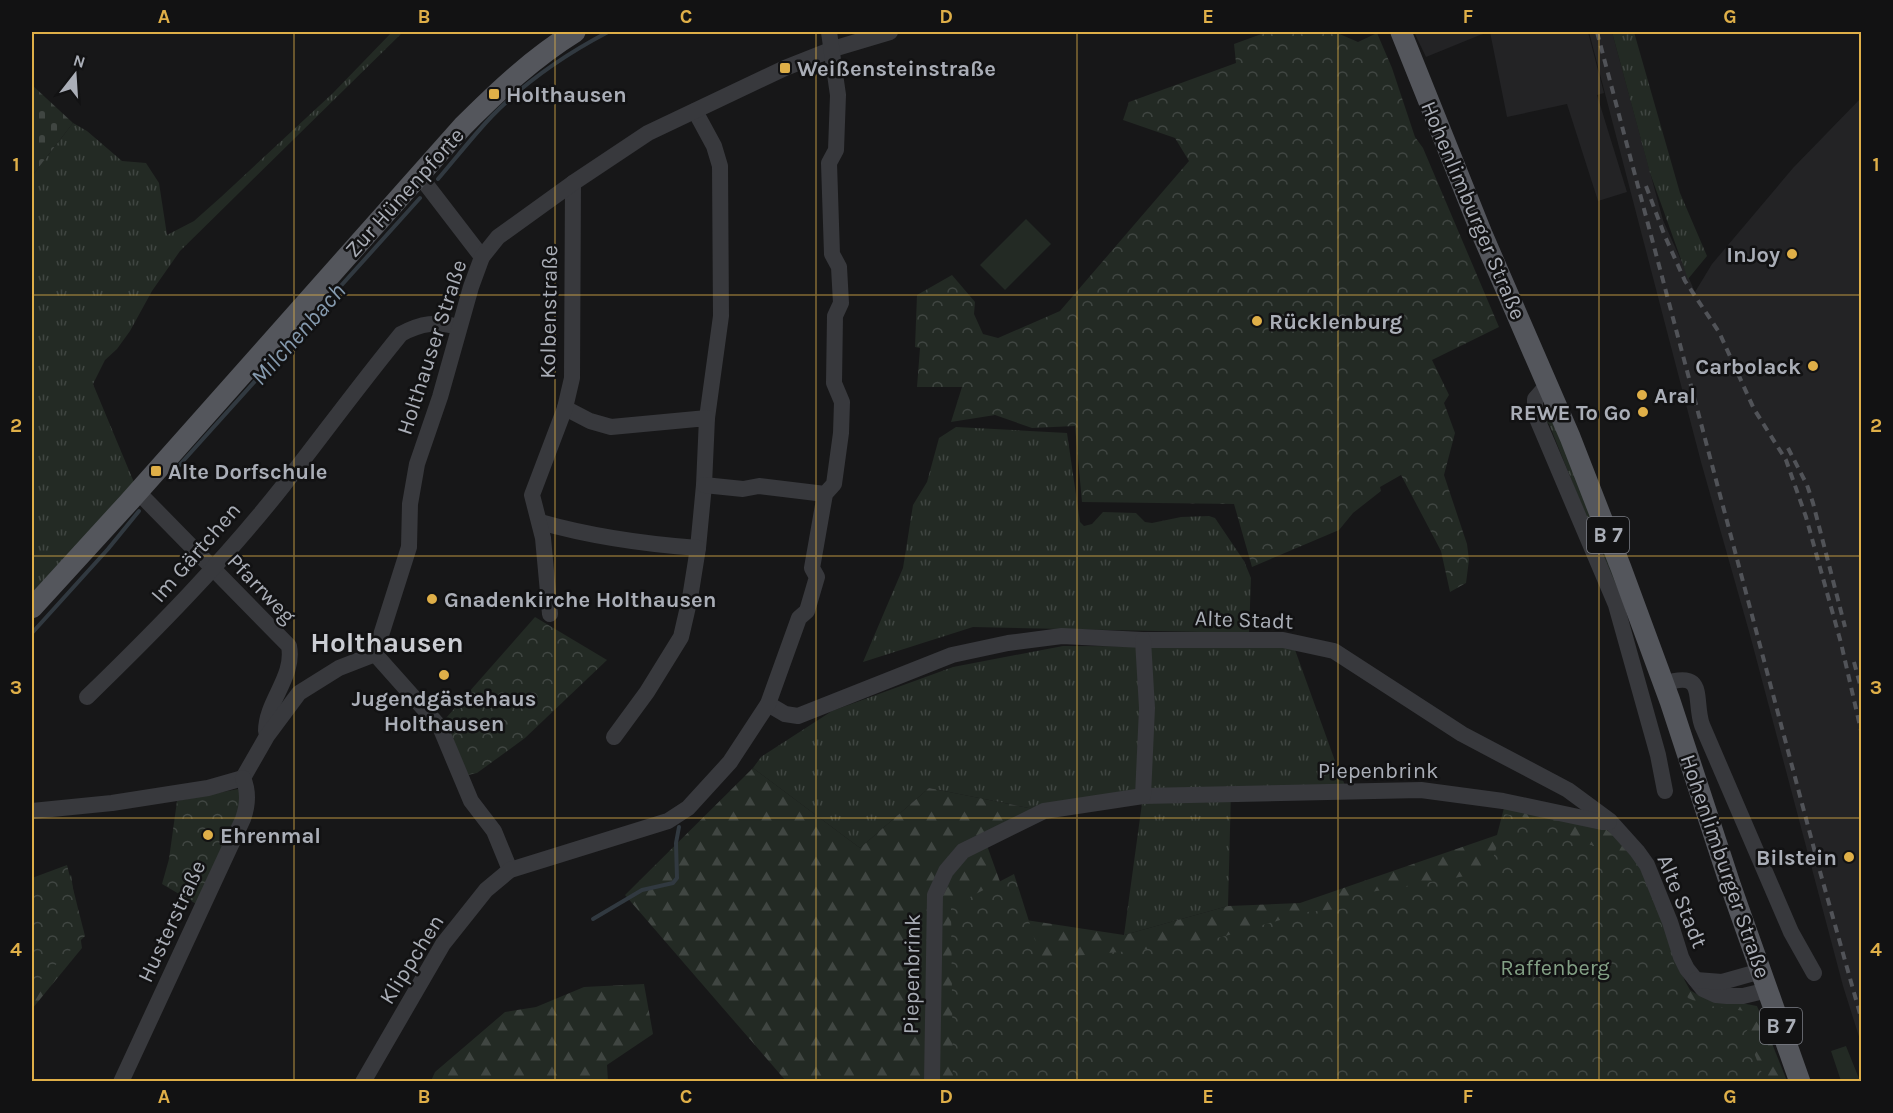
<svg xmlns="http://www.w3.org/2000/svg" width="1893" height="1113" font-family="Karla,sans-serif">
<defs>
<pattern id="grass-tufts" width="24" height="20" patternUnits="userSpaceOnUse" patternTransform="scale(1.5)"><rect width="24" height="20" fill="#232a24"/><path d="M3 7l-1-3M5 7V3M7 7l1-3M15 17l-1-3M17 17v-4M19 17l1-3" fill="none" stroke="#404642"/></pattern>
<pattern id="forest-firs" width="22" height="20" patternUnits="userSpaceOnUse" patternTransform="scale(1.5)"><rect width="22" height="20" fill="#232a24"/><path d="M5 1l3.5 6h-7zM16 11l3.5 6h-7z" fill="#404642"/></pattern>
<pattern id="cemetery-stones" width="16" height="16" patternUnits="userSpaceOnUse" patternTransform="scale(1.5)"><rect width="16" height="16" fill="#232a24"/><path d="M2 7V4a2 2 0 0 1 4 0v3zM10 15v-3a2 2 0 0 1 4 0v3z" fill="#404642"/></pattern>
<pattern id="park-crowns" width="20" height="18" patternUnits="userSpaceOnUse" patternTransform="scale(1.5)"><rect width="20" height="18" fill="#232a24"/><path d="M2 6a3 3 0 1 1 6 0M12 15a3 3 0 1 1 6 0" fill="none" stroke="#404642"/></pattern>
</defs>
<rect width="100%" height="100%" fill="#171718"/>
<g fill="#232325">
<polygon points="1414,32 1588,32 1604,93 1597,95 1627,192 1598,201 1567,104 1507,117 1490,32 1480,35 1426,57"/>
<polygon points="1589,32 1612,32 1663,220 1695,292 1712,264 1793,168 1861,98 1861,1043 1843,986 1750,635 1701,462"/>
</g>
<g fill="url(#grass-tufts)">
<polygon points="392,32 403,32 180,251 152,291 130,331 117,349 105,360 93,384 138,492 32,608 32,176 73,123 87,131 122,161 146,163 159,183 167,235 194,221 221,197 333,93"/>
<polygon points="1612,32 1634,32 1680,193 1707,256 1688,279 1650,173"/>
<polygon points="1541,406 1546,408 1565,449 1629,617 1612,581 1549,424 1544,420"/>
<polygon points="956,427 1067,433 1080,522 1084,526 1092,524 1103,512 1136,513 1145,522 1152,523 1181,517 1209,516 1215,518 1244,561 1251,578 1249,633 973,627 863,662 903,568 913,505 927,482 939,438"/>
<polygon points="1063,646 1294,647 1339,772 1347,789 1231,791 1228,906 1124,935 1143,796 1044,811 929,788 860,848 753,768 761,757 832,711 953,667"/>
</g>
<g fill="url(#forest-firs)">
<path d="M753,768L860,848L929,788L1044,811L985,840L1013,918L1124,935L1228,906L1300,903L1497,835L1505,804L1599,825C1649,853 1666,931 1685,981L1690,990L1698,995L1757,1006L1787,1081H786L625,895Z"/>
<polygon points="71,875 82,948 32,1009 32,888"/>
<polygon points="644,984 653,1034 607,1065 608,1081 431,1081 435,1072 505,1012 536,1007 584,987"/>
</g>
<polygon fill="url(#cemetery-stones)" points="32,85 73,123 32,176"/>
<g fill="url(#park-crowns)">
<polygon points="1267,32 1335,32 1358,42 1377,33 1392,68 1415,137 1423,148 1499,327 1432,360 1449,395 1444,403 1455,433 1444,475 1467,544 1469,560 1466,583 1450,592 1441,551 1401,475 1380,487 1381,491 1353,513 1339,530 1252,567 1234,504 1082,502 1075,426 1032,428 995,415 951,422 962,387 917,387 920,348 915,347 917,295 952,275 975,302 974,314 983,334 998,338 1060,311 1189,161 1175,138 1123,120 1129,102 1236,63 1234,44"/>
<polygon points="535,617 607,660 525,738 477,773 468,775 439,726"/>
<polygon points="238,789 243,801 198,905 162,884 169,859 177,801"/>
<polygon points="1504,814 1546,821 1585,844 1604,847 1626,861 1639,867 1653,898 1680,982 1688,998 1704,1005 1758,1013 1746,1032 1765,1081 953,1081 951,907 1014,874 1041,959 1141,950 1222,937 1307,912 1347,908 1347,896 1489,872 1502,829"/>
<polygon points="67,865 85,936 32,988 32,878"/>
</g>
<g fill="#232a24">
<polygon points="1026,219 1051,244 1005,290 980,265"/>
<polygon points="1846,1046 1860,1081 1841,1081 1831,1051"/>
</g>
<g fill="none" stroke-linecap="round" stroke-linejoin="round">
<g stroke="#313940" stroke-width="4">
<path d="M438,179C456,158 473,136 492,116C525,82 566,54 608,32"/>
<polyline points="175,470 420,198"/>
<polyline points="32,633 108,549 139,511"/>
<polyline points="593,919 642,890 673,883 677,878 676,843 679,827"/>
</g>
<g stroke="#38393d" stroke-width="16">
<polyline points="695,111 714,146 720,166 721,316 707,418"/>
<polyline points="419,175 482,257"/>
<polyline points="1549,388 1542,391 1535,399 1535,414 1616,605 1658,755 1665,791"/>
<polyline points="565,408 590,421 611,427 707,418 704,485 698,548 690,598 681,637 647,692 614,737"/>
<polyline points="704,485 743,489 759,486 825,494"/>
<path d="M138,492L289,646C295,677 266,701 266,731"/>
<path d="M540,522C593,537 643,544 698,548"/>
<polyline points="550,614 543,538 532,495 565,408 572,378 573,183"/>
<polyline points="375,654 440,727 471,801 494,831 510,870"/>
<path d="M1663,684C1708,669 1693,699 1702,725L1791,932L1814,973"/>
<path d="M87,697C156,630 223,562 283,486C322,436 360,384 401,334C421,323 437,321 459,327"/>
<polyline points="768,704 785,714 798,716 952,655 1008,643 1062,636 1143,640 1283,640 1334,651 1462,734 1568,790 1610,821 1637,851 1647,865 1670,922 1681,957 1687,969 1703,989 1716,995 1727,996 1743,996 1768,990"/>
<polyline points="243,778 267,736 299,693 339,668 375,654 409,547 410,504 417,464 440,397 471,287 482,257 498,237 573,183 648,133 785,68 833,49 890,32"/>
<polyline points="1143,796 1421,790 1503,801 1602,822 1609,822"/>
<polyline points="32,811 112,803 208,788 243,778"/>
<polyline points="1696,980 1722,982 1761,971"/>
<path d="M121,1082L243,819C248,805 249,792 243,778"/>
<polyline points="363,1082 443,944 486,890 510,870 668,821 688,808 730,762 768,704 799,618 807,611 817,577 812,568 825,494 834,484 841,433 842,402 834,383 835,316 841,303 839,267 832,254 829,163 836,150 838,95 829,32"/>
<polyline points="932,1082 935,895 946,871 963,851 1044,811 1143,796 1147,708 1143,640"/>
</g>
<g stroke="#54565c" stroke-width="21">
<polyline points="1401,32 1482,234 1570,437 1621,568 1670,701 1731,887 1800,1082"/>
<path d="M32,608L128,503L463,126C498,91 533,58 575,32"/>
</g>
<g stroke="#515358" stroke-width="4" stroke-dasharray="8 6" stroke-linecap="butt">
<polyline points="1597,32 1821,875 1862,1021"/>
<polyline points="1646,186 1664,234 1685,281 1719,332 1754,409 1786,460 1806,517 1841,643 1862,735"/>
<polyline points="1788,448 1807,485 1813,503 1845,627"/>
<polyline points="1854,662 1862,692"/>
</g>
</g>
<path fill="none" stroke="#dfaf48" stroke-width="1.5" stroke-opacity="0.55" d="M294,32V1082M555,32V1082M816,32V1082M1077,32V1082M1338,32V1082M1599,32V1082M32,295H1862M32,556H1862M32,818H1862"/>
<g fill="#dfaf48" stroke="#121213" stroke-width="2">
<rect x="779" y="62" width="12" height="12" rx="3"/>
<rect x="488" y="88" width="12" height="12" rx="3"/>
<circle cx="1792" cy="254" r="6"/>
<circle cx="1257" cy="321" r="6"/>
<circle cx="1813" cy="366" r="6"/>
<circle cx="1642" cy="395" r="6"/>
<circle cx="1643" cy="412" r="6"/>
<rect x="150" y="465" width="12" height="12" rx="3"/>
<circle cx="432" cy="599" r="6"/>
<circle cx="444" cy="675" r="6"/>
<circle cx="208" cy="835" r="6"/>
<circle cx="1849" cy="857" r="6"/>
</g>
<g text-anchor="middle" stroke-width="5" stroke-linejoin="round" paint-order="stroke">
<g fill="#121213" stroke="#7c7f86" stroke-width="1.5">
<rect x="1587" y="517" width="42" height="36" rx="4.5"/>
<rect x="1760" y="1008" width="42" height="36" rx="4.5"/>
</g>
<g font-size="21" font-weight="bold" fill="#aaaeb7">
<text x="1608" y="542">B 7</text>
<text x="1781" y="1033">B 7</text>
</g>
<g font-size="22" font-weight="bold" fill="#aaaeb7" stroke="#121213" text-anchor="start">
<text x="797" y="76">Weißensteinstraße</text>
<text x="506" y="102">Holthausen</text>
<text x="1780" y="262" text-anchor="end">InJoy</text>
<text x="1269" y="329">Rücklenburg</text>
<text x="1801" y="374" text-anchor="end">Carbolack</text>
<text x="1654" y="403">Aral</text>
<text x="1631" y="420" text-anchor="end">REWE To Go</text>
<text x="168" y="479">Alte Dorfschule</text>
<text x="444" y="607">Gnadenkirche Holthausen</text>
<text x="444" y="706" text-anchor="middle">Jugendgästehaus<tspan x="444" dy="25">Holthausen</tspan></text>
<text x="220" y="843">Ehrenmal</text>
<text x="1837" y="865" text-anchor="end">Bilstein</text>
</g>
<g font-size="22" fill="#aaaeb7" stroke="#121213">
<text transform="translate(404 192) rotate(-48)" y="8">Zur Hünenpforte</text>
<text transform="translate(1474 210) rotate(67)" y="8">Hohenlimburger Straße</text>
<text transform="translate(548 312) rotate(-89)" y="8">Kolbenstraße</text>
<text transform="translate(431 347) rotate(-72)" y="8">Holthauser Straße</text>
<text transform="translate(195 552) rotate(-49)" y="8">Im Gärtchen</text>
<text transform="translate(262 588) rotate(46)" y="8">Pfarrweg</text>
<text transform="translate(1244 619) rotate(2)" y="8">Alte Stadt</text>
<text x="1378" y="778">Piepenbrink</text>
<text transform="translate(1726 866) rotate(71)" y="8">Hohenlimburger Straße</text>
<text transform="translate(1683 901) rotate(68)" y="8">Alte Stadt</text>
<text transform="translate(171 921) rotate(-65)" y="8">Husterstraße</text>
<text transform="translate(411 959) rotate(-58)" y="8">Klippchen</text>
<text transform="translate(911 974) rotate(-89)" y="8">Piepenbrink</text>
</g>
<g font-size="22" fill="#83a085" stroke="#121213">
<text x="1555" y="975">Raffenberg</text>
</g>
<g font-size="24" font-style="italic" fill="#859aae" stroke="#121213">
<text transform="translate(298 334) rotate(-48)" y="8">Milchenbach</text>
</g>
<g font-size="28" font-weight="bold" fill="#cbcdd3" stroke="#121213">
<text x="387" y="652">Holthausen</text>
</g>
</g>
<rect width="1893" height="1113" fill="none" stroke="#121213" stroke-width="66"/>
<g transform="translate(75 75) rotate(17)" stroke="#121213" stroke-width="4.5" paint-order="stroke">
<path d="M0-4.5L10 22L0 15L-10 22Z" fill="#aaaeb7"/>
<text y="-9" font-size="16" font-weight="bold" text-anchor="middle" fill="#aaaeb7">N</text>
</g>
<rect x="33" y="33" width="1827" height="1047" fill="none" stroke="#dfaf48" stroke-width="2"/>
<g font-size="20" text-anchor="middle" font-weight="bold" fill="#dfaf48">
<text x="164" y="23">A</text>
<text x="424" y="23">B</text>
<text x="686" y="23">C</text>
<text x="946" y="23">D</text>
<text x="1208" y="23">E</text>
<text x="1468" y="23">F</text>
<text x="1730" y="23">G</text>
<text x="16" y="171">1</text>
<text x="1876" y="171">1</text>
<text x="16" y="432">2</text>
<text x="1876" y="432">2</text>
<text x="16" y="694">3</text>
<text x="1876" y="694">3</text>
<text x="16" y="956">4</text>
<text x="1876" y="956">4</text>
<text x="164" y="1103">A</text>
<text x="424" y="1103">B</text>
<text x="686" y="1103">C</text>
<text x="946" y="1103">D</text>
<text x="1208" y="1103">E</text>
<text x="1468" y="1103">F</text>
<text x="1730" y="1103">G</text>
</g>
</svg>
